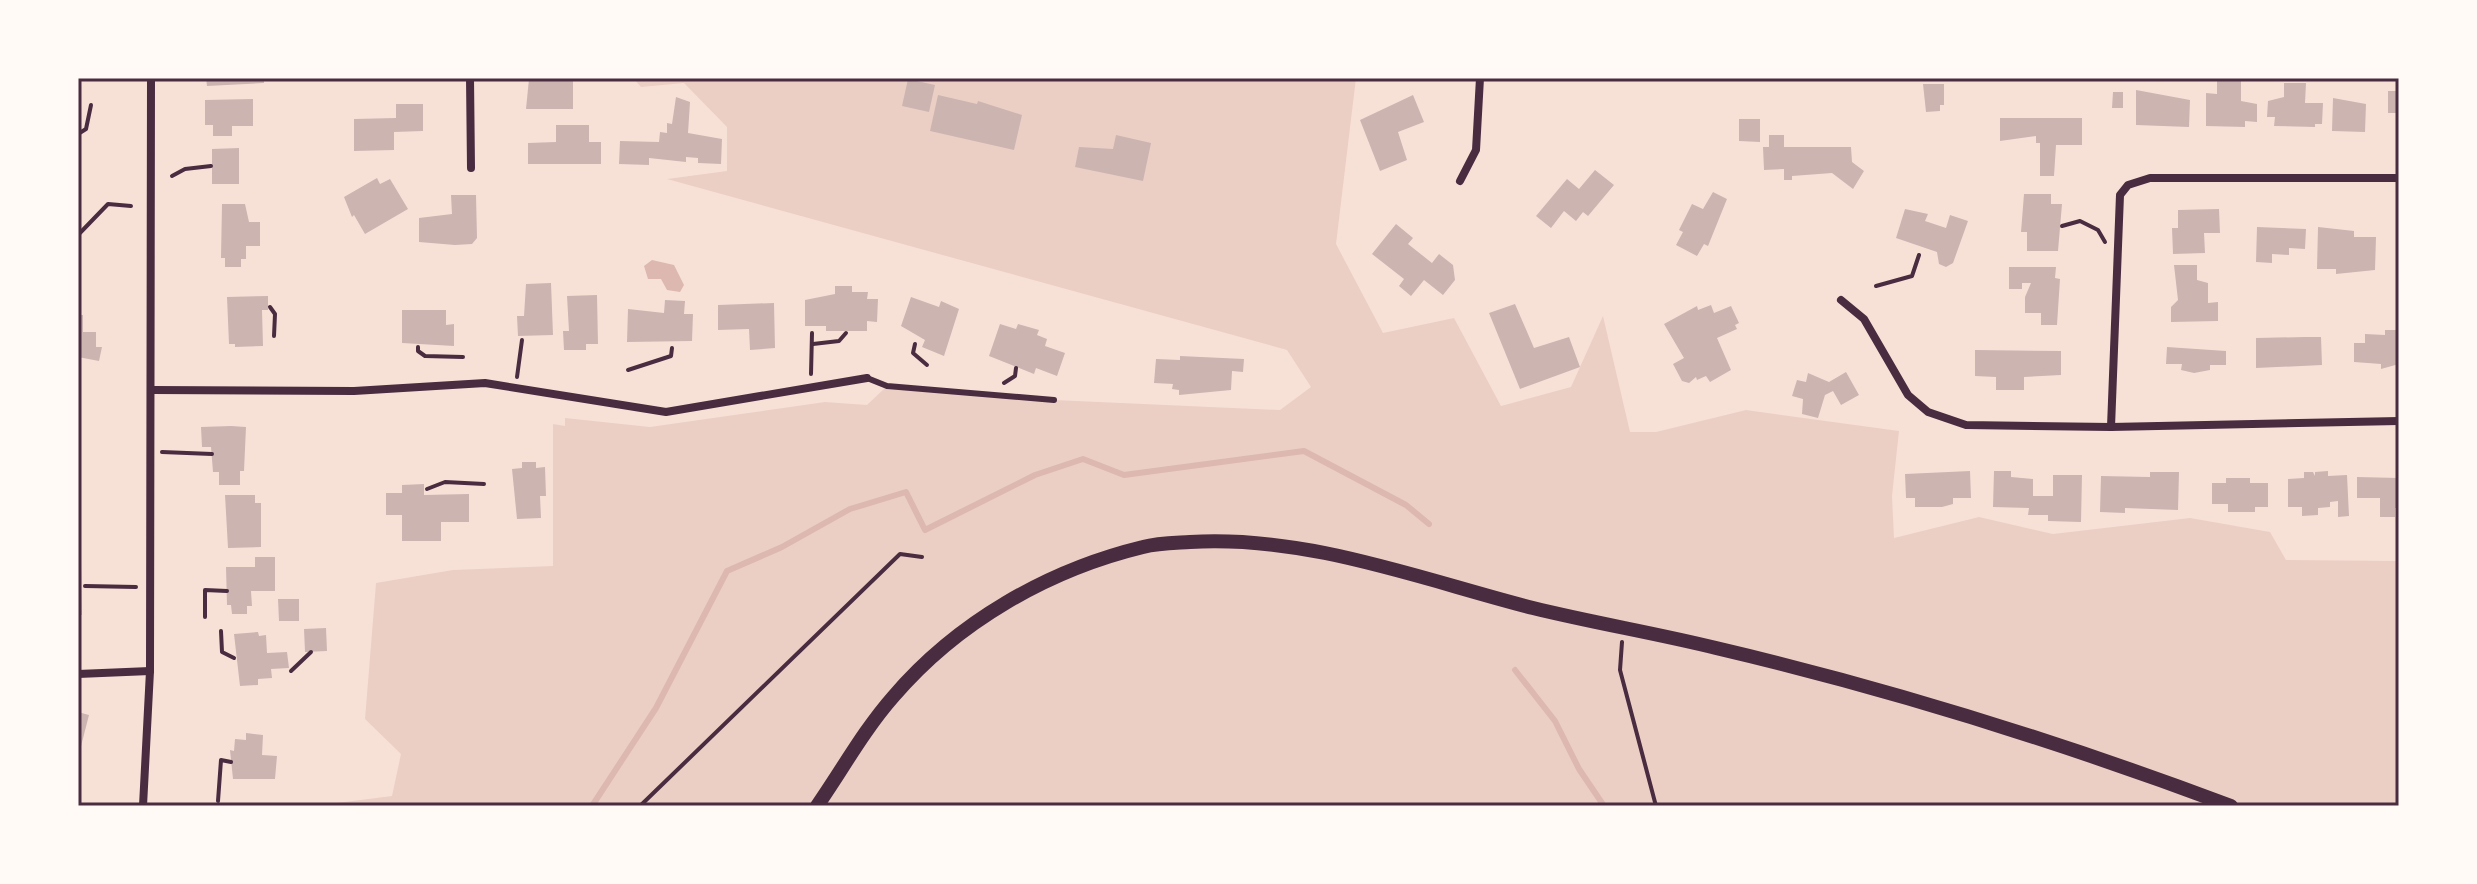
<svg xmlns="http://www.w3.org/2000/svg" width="2477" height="884" font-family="Arial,sans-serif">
<rect width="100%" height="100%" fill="#f7e1d7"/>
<polygon fill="#ebcfc5" points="633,78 1356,78 1336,244 1383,333 1454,318 1501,406 1571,387 1603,316 1630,432 1656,432 1746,410 1899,431 1892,496 1894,538 1979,517 2053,534 2190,518 2270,532 2286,560 2399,561 2399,806 313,806 392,796 401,754 365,719 376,583 453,570 553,566 553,424 565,426 565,418 650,427 825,402 867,405 887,386 1054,400 1280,410 1311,387 1287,350 667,179 727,171 727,127 684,83 641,87"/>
<polygon fill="#dcb8b0" points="652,260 674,265 684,285 680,292 667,290 661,279 648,279 644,266"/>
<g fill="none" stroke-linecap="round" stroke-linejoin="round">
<g stroke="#dcb8b0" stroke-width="6">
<polyline points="1515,670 1555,721 1579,769 1604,806"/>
<polyline points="592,806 656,708 727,571 782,547 850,509 906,492 925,530 1035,475 1083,459 1124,475 1304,451 1406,505 1429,524"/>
</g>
</g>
<g fill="#ccb4b1">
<polygon points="206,78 264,78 264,83 207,86"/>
<polygon points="573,78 573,109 526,109 529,79"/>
<polygon points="2217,78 2241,78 2241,101 2257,104 2257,122 2245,121 2245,127 2206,126 2206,93 2217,94"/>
<polygon points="908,79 935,85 929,112 902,106"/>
<polygon points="2284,83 2306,83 2305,103 2323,103 2322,124 2315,124 2315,127 2274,126 2275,117 2267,117 2268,101 2284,97"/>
<polygon points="1923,84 1944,84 1944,105 1940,105 1940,111 1926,112"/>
<polygon points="2136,90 2190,100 2189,127 2136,125"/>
<rect x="2388" y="91" width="11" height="22"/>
<polygon points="2113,92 2123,92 2123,108 2112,108"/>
<polygon points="938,95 977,104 978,101 1022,115 1014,150 930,131"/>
<polygon points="1413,95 1424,122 1398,132 1407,160 1380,171 1360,120"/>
<polygon points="676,97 690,102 688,133 722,139 721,164 698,163 698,158 686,157 686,162 649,158 649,165 619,164 620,141 659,142 660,132 667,133 667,123 672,124"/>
<polygon points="2333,98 2366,104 2365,132 2332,131"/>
<polygon points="253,99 253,126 232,126 232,136 213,136 213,125 205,125 205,100"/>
<polygon points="396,104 423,104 423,131 394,132 394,150 354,151 354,119 396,118"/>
<polygon points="2000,118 2082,118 2082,145 2056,145 2054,176 2040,176 2040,143 2036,143 2036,136 2000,141"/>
<polygon points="1739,119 1760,119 1760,142 1739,141"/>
<polygon points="556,125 589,125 589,142 601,142 601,164 528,164 528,143 556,142"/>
<polygon points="1116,135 1151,143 1143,181 1075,167 1079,147 1113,149"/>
<polygon points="1769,135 1784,135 1784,147 1851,147 1852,162 1864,171 1853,189 1832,173 1792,176 1792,180 1784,180 1784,169 1764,170 1763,147 1769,147"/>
<polygon points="239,148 239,184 212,184 212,149"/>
<polygon points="1595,170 1614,185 1588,216 1583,212 1576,221 1564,211 1551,228 1536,216 1567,179 1579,189"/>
<polygon points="377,178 380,184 390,179 408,209 365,234 354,215 352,217 344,197"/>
<polygon points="1713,192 1727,199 1708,246 1704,244 1697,256 1676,245 1683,232 1679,230 1692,204 1703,209"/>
<polygon points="2024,194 2051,194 2051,204 2062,204 2058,251 2027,251 2027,232 2021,232"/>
<polygon points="451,195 476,195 477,238 472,244 455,245 419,242 419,218 452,214"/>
<polygon points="222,204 245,204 249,222 260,222 260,246 246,246 246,259 241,259 241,267 225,267 225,258 221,258"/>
<polygon points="1905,209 1928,214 1925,221 1946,228 1950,215 1968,221 1953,263 1946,267 1939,264 1937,252 1896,238"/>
<polygon points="2219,209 2220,233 2204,233 2205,253 2173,254 2172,228 2178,228 2178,210"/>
<polygon points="1396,224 1413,238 1408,244 1432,263 1439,254 1453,265 1455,280 1443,295 1424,280 1411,296 1399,286 1404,279 1372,254"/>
<polygon points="2257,227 2306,229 2305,249 2289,248 2289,255 2272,254 2272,263 2256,262"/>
<polygon points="2318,227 2354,231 2354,237 2376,237 2375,270 2336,274 2336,269 2317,269"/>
<polygon points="2174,265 2197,265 2197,280 2208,283 2208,303 2218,302 2218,321 2171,322 2171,307 2178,300"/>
<polygon points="2009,267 2056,267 2055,278 2060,279 2057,325 2041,325 2041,313 2025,313 2025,297 2031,283 2022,283 2022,289 2009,289"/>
<polygon points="551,283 553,335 518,336 517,316 524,316 526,284"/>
<polygon points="835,286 852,286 852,292 868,292 867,299 878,299 877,322 867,321 867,331 826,331 826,326 805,326 805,300 835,294"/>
<polygon points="597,295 598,344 586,344 586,350 564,350 563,331 569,331 567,296"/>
<polygon points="268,296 268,310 262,310 263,346 235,347 235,344 229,344 227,297"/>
<polygon points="911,297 939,307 941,301 959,309 944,356 922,347 925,340 901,326"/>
<polygon points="665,300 685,301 684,314 693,314 692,341 627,342 628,309 664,313"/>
<polygon points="774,303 775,348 750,350 749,329 718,330 718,305"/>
<polygon points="1515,304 1534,348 1569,337 1580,367 1520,389 1489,313"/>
<polygon points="1711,305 1714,313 1731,306 1739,323 1735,325 1737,329 1717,338 1731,370 1710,382 1706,376 1697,380 1696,377 1689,383 1682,381 1673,364 1684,358 1664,324 1697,306 1698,310"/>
<polygon points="402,310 446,310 446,325 454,324 454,346 402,343"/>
<polygon points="78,315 83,315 83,332 96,332 96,347 102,347 99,361 78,357"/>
<polygon points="1000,324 1016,329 1018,324 1039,330 1037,335 1047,339 1045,346 1065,353 1057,376 1036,368 1034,374 989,356"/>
<polygon points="2385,330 2399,330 2399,364 2381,369 2381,364 2354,362 2354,343 2365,343 2365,334 2385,335"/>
<polygon points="2305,337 2321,337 2322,365 2256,368 2256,338"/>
<polygon points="2167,347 2226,351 2226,365 2210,365 2210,370 2194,373 2181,370 2182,364 2166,364"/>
<polygon points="1975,350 2061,351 2061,375 2024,377 2024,390 1996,390 1996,377 1975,376"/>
<polygon points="1180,356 1244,359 1243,372 1232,371 1231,390 1179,395 1179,390 1172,389 1173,384 1154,383 1156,359 1180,360"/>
<polygon points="1846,372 1859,395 1841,405 1833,391 1825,395 1818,418 1802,414 1803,399 1792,396 1797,380 1806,382 1808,373 1829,382"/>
<polygon points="231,426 246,427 244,471 240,471 240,485 219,485 219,472 213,472 211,447 202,447 201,427"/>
<polygon points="522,462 536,462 536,468 545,467 546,496 540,496 541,518 517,519 512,469 522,468"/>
<polygon points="1970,471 1971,498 1953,498 1953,504 1942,507 1915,507 1915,498 1906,498 1905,474"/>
<polygon points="1994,471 2011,471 2011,477 2033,479 2033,496 2053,496 2053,475 2082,475 2081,522 2048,521 2048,515 2028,515 2029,508 1993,507"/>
<polygon points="2328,471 2328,476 2347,475 2349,516 2338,517 2338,501 2330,502 2330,507 2318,508 2318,515 2302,516 2302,507 2288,507 2288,479 2304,478 2304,472 2313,472 2315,476 2315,472"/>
<polygon points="2150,472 2179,472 2178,510 2125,508 2125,513 2100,512 2101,476 2150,477"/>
<polygon points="2357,477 2399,478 2399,508 2395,508 2395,517 2380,517 2380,498 2357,498"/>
<polygon points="2226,478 2250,478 2250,483 2268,483 2268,507 2255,507 2255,512 2228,512 2228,504 2212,504 2212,483 2226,483"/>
<polygon points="424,484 424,495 469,494 469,522 441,522 441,541 402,541 402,515 386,515 386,493 402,493 402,485"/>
<polygon points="225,495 255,495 255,503 261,503 261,547 228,548"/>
<polygon points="255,557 275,557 275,591 251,591 252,606 247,606 247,614 232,614 231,605 227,605 226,567 255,567"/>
<polygon points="81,563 82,615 78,615 78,564"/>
<polygon points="278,599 299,599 299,621 279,621"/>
<polygon points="326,628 327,651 305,652 304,629"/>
<polygon points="258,632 259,636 266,635 267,653 287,652 289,668 271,669 272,678 258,679 258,685 240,686 234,634"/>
<polygon points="78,712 89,715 79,754 78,753"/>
<polygon points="246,733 263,735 262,755 277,756 275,779 233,779 230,750 234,751 235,739 246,740"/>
</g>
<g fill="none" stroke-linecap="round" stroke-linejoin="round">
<g stroke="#4a2c40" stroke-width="4">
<polyline points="78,134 86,129 91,105"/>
<polyline points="172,176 185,169 211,166"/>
<polyline points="2062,226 2080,221 2098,230 2105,242"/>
<polyline points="78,235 108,204 131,206"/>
<polyline points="1876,286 1912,276 1919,255"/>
<polyline points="270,307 275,314 274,336"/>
<polyline points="813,344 839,341 846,333"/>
<polyline points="915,344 913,353 927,365"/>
<polyline points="418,347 418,351 425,356 463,357"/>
<polyline points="628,370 671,356 672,348"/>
<polyline points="811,374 812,333"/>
<polyline points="517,377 522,340"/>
<polyline points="1004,383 1015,376 1016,368"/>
<polyline points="162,452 212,454"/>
<polyline points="427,489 445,482 484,484"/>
<polyline points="85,586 136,587"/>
<polyline points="205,617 205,590 227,591"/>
<polyline points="221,631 222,652 234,658"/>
<polyline points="1622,642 1620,670 1656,806"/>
<polyline points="291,671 311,652"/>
<polyline points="218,801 221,760 231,762"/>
<polyline points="640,806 900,554 922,557"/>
</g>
<polyline stroke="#4a2c40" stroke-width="6" points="867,378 887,386 1054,400"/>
<g stroke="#4a2c40" stroke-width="8">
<polyline points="470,78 471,168"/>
<polyline points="1460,181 1476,150 1480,78"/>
<polyline points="1841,300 1864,319 1908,395 1928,412 1966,425 2111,427 2399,421"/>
<polyline points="152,390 354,391 485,383 666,412 867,378"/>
<polyline points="2111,427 2120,195 2128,185 2150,178 2399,178"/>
<polyline points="78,674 150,671"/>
<polyline points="143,806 150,671 151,78"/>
</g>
<path stroke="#4a2c40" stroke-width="14" d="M817,806C842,770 864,730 893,697C957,622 1048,570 1143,547C1158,543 1174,543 1190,542C1308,535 1420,579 1533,608C1594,623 1655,633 1716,648C1891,689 2063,743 2231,806"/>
</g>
<rect width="2477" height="884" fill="none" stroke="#fffaf5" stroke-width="160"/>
<rect x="80" y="80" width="2317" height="724" fill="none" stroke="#4a2c40" stroke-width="3"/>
</svg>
